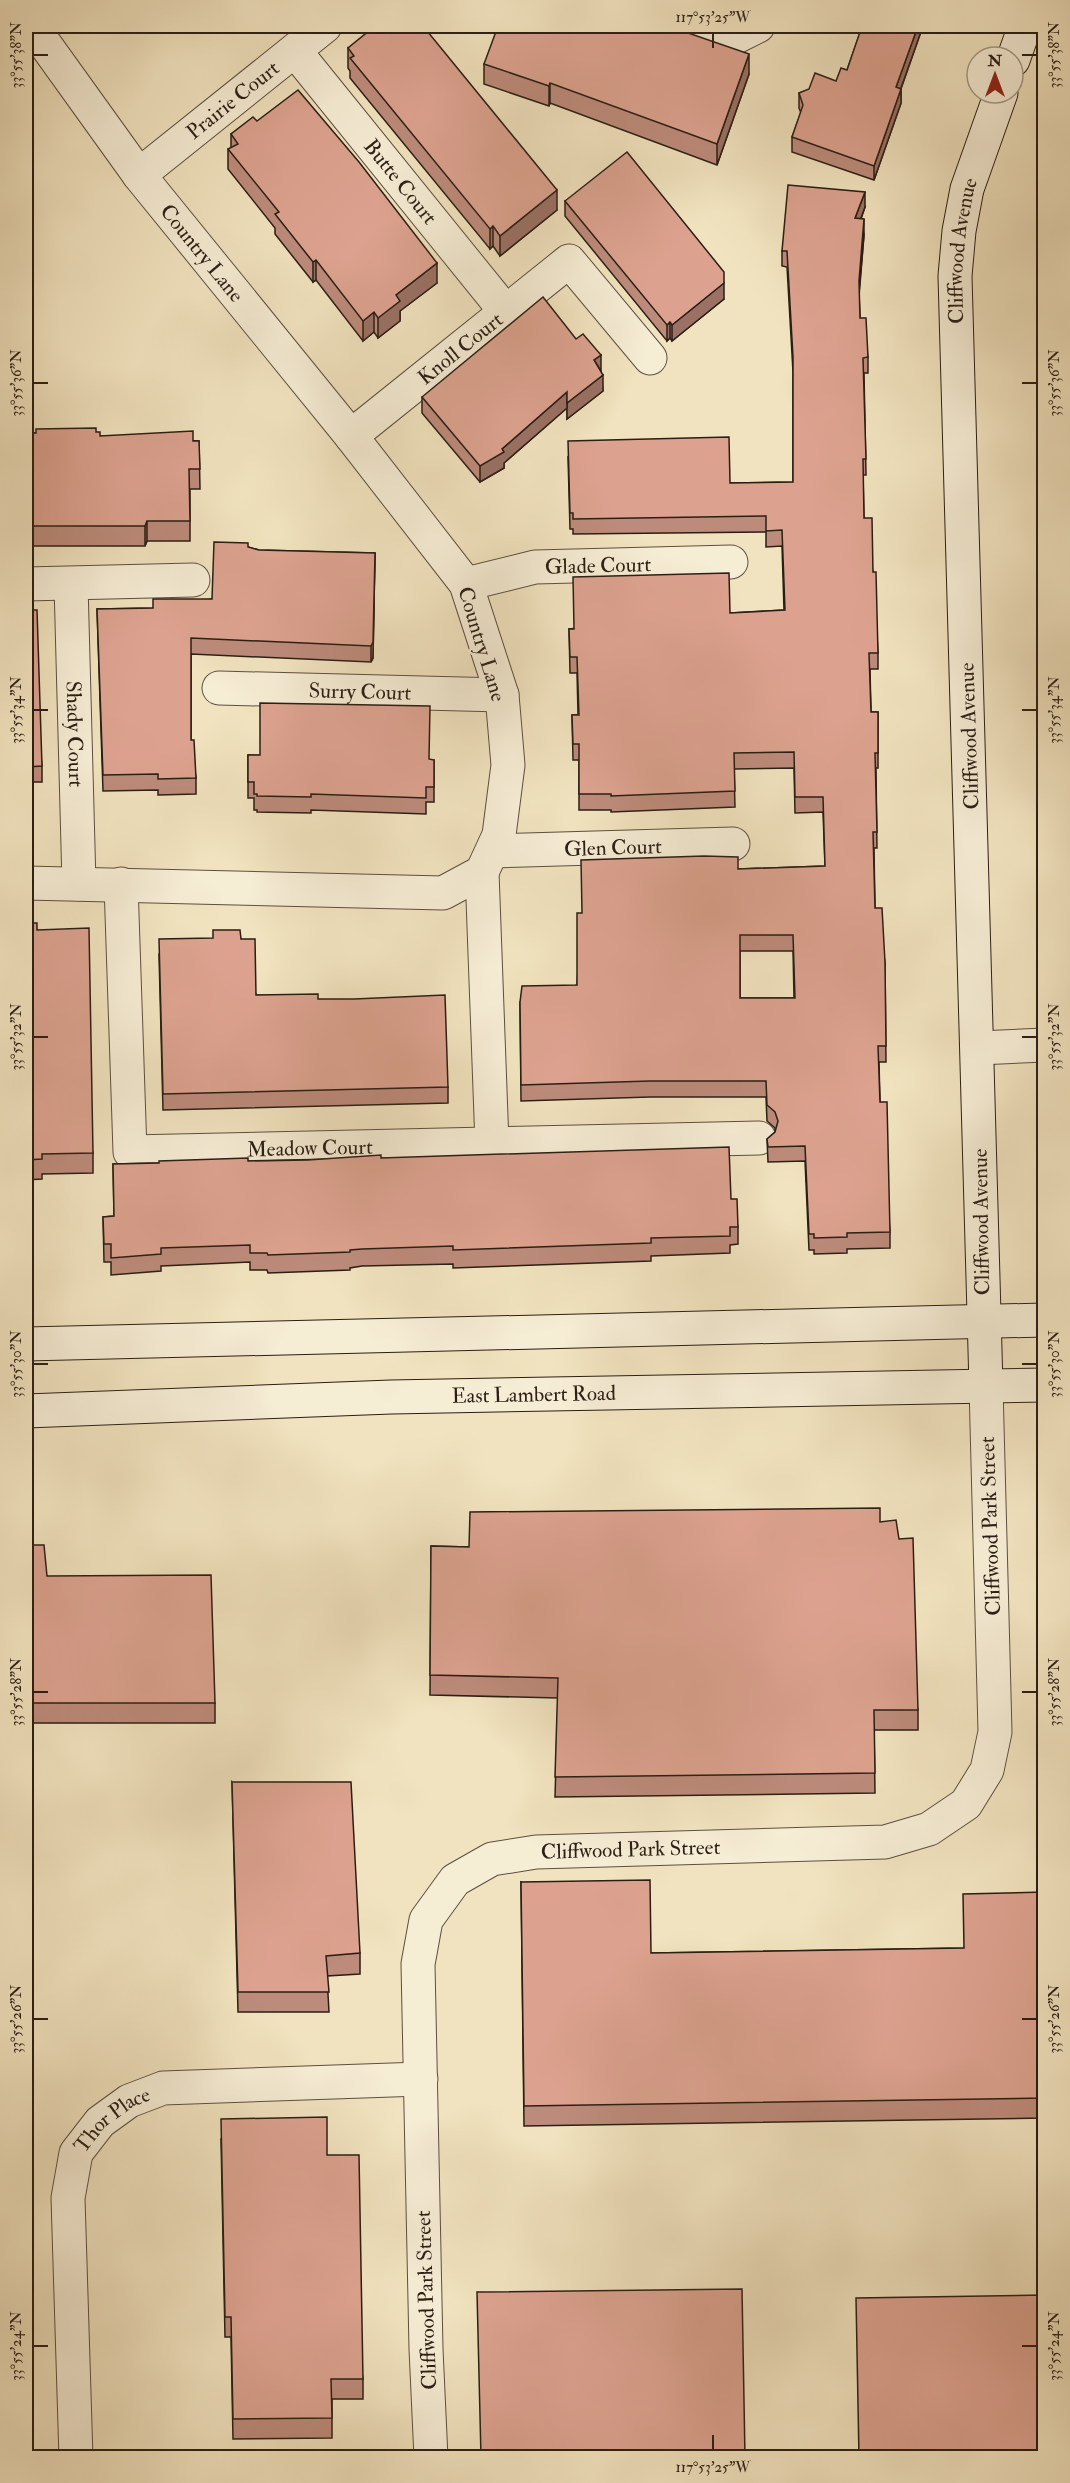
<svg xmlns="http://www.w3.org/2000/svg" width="1070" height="2483" font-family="'IM FELL Double Pica',serif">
<rect width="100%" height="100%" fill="#f1e3bf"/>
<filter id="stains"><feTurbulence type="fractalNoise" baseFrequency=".00333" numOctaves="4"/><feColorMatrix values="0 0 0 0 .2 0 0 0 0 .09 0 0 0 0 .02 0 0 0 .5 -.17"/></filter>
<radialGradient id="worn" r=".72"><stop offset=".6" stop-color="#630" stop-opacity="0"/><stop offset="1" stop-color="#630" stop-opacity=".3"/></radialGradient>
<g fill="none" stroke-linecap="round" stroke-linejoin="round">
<defs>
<g id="street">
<polyline points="702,26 736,37 758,26"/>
<path id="s1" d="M295,51L506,312"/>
<path id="s2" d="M139,175L325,26"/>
<path id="s3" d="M351,436L569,261L650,358"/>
<polyline points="26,584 193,580"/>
<path id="s4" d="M71,584L79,884"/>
<path id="s5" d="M466,584L535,567L731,562"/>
<path id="s6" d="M219,688L502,695"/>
<path id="s7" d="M493,851L733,844"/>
<polyline points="482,872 492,1144"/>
<polyline points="26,883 443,893 482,872 499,835 508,765 502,695 466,584 351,436 139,175 32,26"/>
<path id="s8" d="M121,884L130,1152L759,1138"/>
<polyline points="978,1048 1044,1045"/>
<path id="s9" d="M76,2458L68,2198L76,2153L100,2122L129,2101L163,2088L421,2079"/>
<path id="s10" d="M431,2458L426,2349L418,1964L426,1920L455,1880L492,1859L536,1852L885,1842L929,1829L966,1804L987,1770L995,1732L986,1386"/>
</g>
<g id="secondary">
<polyline points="1013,60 1025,26"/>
<polyline points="26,1344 1044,1320"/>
<path id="s11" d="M986,1386L955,276L959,231L967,189L1001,93"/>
<path id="s12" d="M26,1411L391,1397L1044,1385"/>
</g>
</defs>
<use href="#street" stroke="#5c4f40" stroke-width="35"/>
<use href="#secondary" stroke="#2a1e15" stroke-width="35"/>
<use href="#street" stroke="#f6edd5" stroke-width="33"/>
<use href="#secondary" stroke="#f6edd5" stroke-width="33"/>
</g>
<g fill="#bd8b7b" stroke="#2a1e15" stroke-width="1.5" fill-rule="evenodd">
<polygon points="849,26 923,26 901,89 901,103 874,180 792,152 792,137 801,113 799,108 799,93 836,81 847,70 861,30"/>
<polygon points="509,28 749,74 717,165 550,103 549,106 484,84 484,64"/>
<polygon points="348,48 557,210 500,256 493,246 490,249 350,78 350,71 348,68"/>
<polygon points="257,121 437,283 400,311 400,321 378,338 374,332 363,341 316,280 313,282 275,234 275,228 228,169 228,149 231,148 231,134"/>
<polygon points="1044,200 1044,253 1040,252 1040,239"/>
<polygon points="565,201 724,299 672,341 670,338 667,341 565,216"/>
<path d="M865,207L861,219L864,235L859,292L860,318L868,357V373H864L866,475H863L864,518L873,572L878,653V669H870L871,712H878V768H876L877,848H874L875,908L885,962L886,1062H879L880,1102L890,1232V1248L847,1249V1253L814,1254V1250H809L805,1161L768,1162L767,1139L775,1132V1128L767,1121L766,1097H650L521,1101L520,1002L577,985L582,913L738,869L825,866L823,812L795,813L794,768L734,769L735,807L611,812V810H579V760H573L572,715H578L577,673H570L569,629L730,613L784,610L782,546L766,547V532L573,534V529H570L568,457L730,483L793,482V372L787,267L782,266V251ZM740,951H793L794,998H740Z"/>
<polygon points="1044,266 1044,398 1040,317 1040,304"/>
<polygon points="601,371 603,391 567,419 567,408 504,463 504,468 480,482 422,413 422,397"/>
<polygon points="1040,403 1044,403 1044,496 1042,496"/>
<polygon points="96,432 100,436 199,441 200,489 190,489 190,541 147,541 145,546 26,546 26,433"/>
<polygon points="248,547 259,550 375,553 373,658 371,662 191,654 191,740 196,778 196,794 158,795 158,790 103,791 97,609 153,608 212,599"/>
<polygon points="26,610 42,766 42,782 26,782"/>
<polygon points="248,755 434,760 434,802 426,802 426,814 311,810 311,813 257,812 257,810 254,810 254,798 248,798"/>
<polygon points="26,923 37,930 93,1153 93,1173 42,1174 42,1179 26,1180"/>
<polygon points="241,939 256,995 318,999 448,1087 448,1103 163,1110 159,954"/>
<polygon points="381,1158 731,1199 738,1227 738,1244 730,1245 730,1253 651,1256 651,1261 453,1268 453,1264 362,1266 350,1268 350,1270 268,1273 267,1270 250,1270 250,1262 161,1266 161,1271 111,1275 111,1262 104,1262 103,1217 114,1216 113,1164"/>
<polygon points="880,1522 918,1710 918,1730 874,1730 875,1793 555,1797 558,1698 430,1695 431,1546 469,1547"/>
<polygon points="26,1545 47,1576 215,1703 215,1723 33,1723 31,1692 26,1692"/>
<polygon points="232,1782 360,1953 360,1974 327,1976 329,2012 238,2012"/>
<polygon points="521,1882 651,1953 964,1948 1044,1892 1044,2118 524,2126"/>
<polygon points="221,2139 327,2155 363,2379 363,2399 332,2399 332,2438 233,2439 231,2337 225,2337"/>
</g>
<g fill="#9a7164" stroke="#2a1e15" stroke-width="1.5">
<polygon points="918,26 923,26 896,102 896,87"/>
<polygon points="749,54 749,74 717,165 717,144"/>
<polygon points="550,83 550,103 549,106 549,86"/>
<polygon points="901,89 901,103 874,180 874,166"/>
<polygon points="557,190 557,210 500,256 500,236"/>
<polygon points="865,192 865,207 855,234 855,218"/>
<polygon points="864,219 864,235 859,297 859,281"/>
<polygon points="493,226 493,246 490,249 490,229"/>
<polygon points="316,260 316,280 313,282 313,262"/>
<polygon points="437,263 437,283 400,311 400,321 378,338 378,318 396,295"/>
<polygon points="724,283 724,299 672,341 672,325"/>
<polygon points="374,312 374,332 363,341 363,321"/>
<polygon points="670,322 670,338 667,341 667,325"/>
<polygon points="601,355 601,371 594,360"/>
<polygon points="603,375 603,391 567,419 567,403"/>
<polygon points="567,392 567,408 504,463 504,468 480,482 480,466 502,449"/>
<polygon points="147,521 147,541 145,546 145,526"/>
<polygon points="375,553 373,658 371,662 371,646"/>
</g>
<g fill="#dca28f" stroke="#2a1e15" stroke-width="1.5" fill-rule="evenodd">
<polygon points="375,26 423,26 557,190 500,236 493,226 490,229 350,58 354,56 348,48"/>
<polygon points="498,26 502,26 509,28 510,26 668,26 749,54 717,144 550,83 549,86 484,64"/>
<polygon points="862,26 918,26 896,87 901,89 874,166 792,137 803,105 799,93 809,89 815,73 836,81 841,68 847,70"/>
<polygon points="298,90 359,162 437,263 396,295 400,301 378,318 374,312 363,321 316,260 313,262 275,214 279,212 228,149 238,144 231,134 253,117 257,121"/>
<polygon points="627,152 724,272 724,283 672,325 670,322 667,325 565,201"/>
<path d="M788,185L865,192L855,218L864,219L859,281L860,318H866L868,357L863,358L866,459H863L864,518H872L873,572H876L878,653H869L871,712H878V753H875L877,832H873L875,908H882L885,962L886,1046H878L880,1102H887L890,1232L847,1233V1237L814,1238V1234H809L805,1146L768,1147L767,1139L775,1132L778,1121L775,1112L767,1105L766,1081H650L521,1085L520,1002L522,986L577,985V913H582L581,860L704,856L738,857V869L825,866L823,797H795L794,752L734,753L735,791L611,796V794H579V744H573L572,715H579L577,657H570L569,629H574L573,577L729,573L730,613L785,610L782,530L766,531V516L573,519V513H570L568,441L729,437L730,483L793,482V357L787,251H782ZM740,935H793L795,998H740Z"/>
<polygon points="1044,200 1044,239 1040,239"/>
<polygon points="1044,266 1044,385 1040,304"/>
<polygon points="543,297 576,339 583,334 601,355 594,360 603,375 567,403 567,392 502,449 504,452 480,466 422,397"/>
<polygon points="1040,403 1044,403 1044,483 1042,483"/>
<polygon points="96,428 96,432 100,432 100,436 193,431 193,441 199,441 200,469 189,469 190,521 147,521 145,526 26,526 26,433 36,433 36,429"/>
<polygon points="214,542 248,543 248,547 259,550 375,553 373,642 371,646 191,638 191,740 194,740 196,778 158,779 158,774 103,775 97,609 153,608 153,599 212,599"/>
<polygon points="26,610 37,610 42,766 26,767"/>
<polygon points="260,703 430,706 429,759 434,760 434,787 426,787 426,798 311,794 311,797 257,796 257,794 254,794 254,782 248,782 248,755 260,755"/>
<polygon points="26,923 37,923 37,930 89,928 93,1153 42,1154 42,1159 26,1160"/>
<polygon points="213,930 240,930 241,939 255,939 256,995 318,994 318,999 354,999 445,995 448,1087 163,1094 159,939 213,938"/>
<polygon points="729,1147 731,1199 737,1199 738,1227 730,1227 730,1236 651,1238 651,1243 453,1250 453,1246 362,1249 350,1250 350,1252 268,1255 267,1253 250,1253 250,1245 161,1248 161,1254 111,1258 111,1244 104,1244 103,1217 114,1216 113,1164 159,1163 159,1161 248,1158 248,1161 308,1160 381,1155 381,1158 441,1156"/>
<polygon points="880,1508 880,1522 896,1520 899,1539 913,1538 918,1710 874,1710 875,1773 555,1777 558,1678 430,1675 431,1546 469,1547 470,1512"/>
<polygon points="26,1545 44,1545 47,1576 211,1575 215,1703 33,1703 31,1672 26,1672"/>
<polygon points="232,1782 351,1782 360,1953 326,1956 329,1992 238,1992"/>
<polygon points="650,1880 651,1953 964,1948 963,1894 1044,1892 1044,2098 524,2106 521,1882"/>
<polygon points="327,2117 327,2155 359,2155 363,2379 331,2379 332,2418 233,2419 231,2317 225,2317 221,2119"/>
<polygon points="742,2289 745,2457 481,2457 477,2292"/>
<polygon points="1044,2295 1044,2457 859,2457 856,2298"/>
</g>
<path fill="none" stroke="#2a1e15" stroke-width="2" d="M713,33V48M33,55H48M1022,55H1037M33,383H48M1022,383H1037M33,710H48M1022,710H1037M33,1037H48M1022,1037H1037M33,1364H48M1022,1364H1037M33,1692H48M1022,1692H1037M33,2019H48M1022,2019H1037M33,2346H48M1022,2346H1037M713,2435V2450"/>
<g text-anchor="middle" stroke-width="4.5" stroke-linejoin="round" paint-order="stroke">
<g font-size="21" fill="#2a1e15" stroke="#f6edd5">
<text dy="7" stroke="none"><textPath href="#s2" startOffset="120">Prairie Court</textPath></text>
<text dy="7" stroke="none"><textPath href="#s1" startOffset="168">Butte Court</textPath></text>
<text dy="7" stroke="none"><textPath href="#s11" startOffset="1136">Cliffwood Avenue</textPath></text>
<text transform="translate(202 253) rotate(51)" y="7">Country Lane</text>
<text dy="7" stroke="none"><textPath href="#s3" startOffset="140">Knoll Court</textPath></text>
<text dy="7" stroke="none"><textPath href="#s5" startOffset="134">Glade Court</textPath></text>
<text transform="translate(482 644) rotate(73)" y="7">Country Lane</text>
<text dy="7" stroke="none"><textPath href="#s6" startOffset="141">Surry Court</textPath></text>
<text dy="7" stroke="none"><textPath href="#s4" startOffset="150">Shady Court</textPath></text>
<text transform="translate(969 736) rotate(-92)" y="7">Cliffwood Avenue</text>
<text dy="7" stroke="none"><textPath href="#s7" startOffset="120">Glen Court</textPath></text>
<text dy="7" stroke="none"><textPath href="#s8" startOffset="448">Meadow Court</textPath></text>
<text transform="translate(981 1222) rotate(-91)" y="7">Cliffwood Avenue</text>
<text dy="7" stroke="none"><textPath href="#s12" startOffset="508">East Lambert Road</textPath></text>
<text transform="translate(990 1526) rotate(-92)" y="7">Cliffwood Park Street</text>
<text dy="7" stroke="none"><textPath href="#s10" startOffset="770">Cliffwood Park Street</textPath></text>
<text dy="7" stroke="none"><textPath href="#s9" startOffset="356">Thor Place</textPath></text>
<text transform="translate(426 2300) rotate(-92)" y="7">Cliffwood Park Street</text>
</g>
</g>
<rect width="1070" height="2483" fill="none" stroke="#f1e3bf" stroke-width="66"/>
<g transform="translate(995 75)"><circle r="28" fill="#f6edd5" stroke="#a49a88" stroke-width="1.5"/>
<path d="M0-4.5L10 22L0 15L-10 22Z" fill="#8f2418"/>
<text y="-9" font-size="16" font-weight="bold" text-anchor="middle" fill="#2a1e15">N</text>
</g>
<rect x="33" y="33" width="1004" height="2417" fill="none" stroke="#2a1e15" stroke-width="2"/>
<g font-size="15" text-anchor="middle" fill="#2a1e15">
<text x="713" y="22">117°53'25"W</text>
<text transform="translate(16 55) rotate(-90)" y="5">33°55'38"N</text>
<text transform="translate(1054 55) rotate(-90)" y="5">33°55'38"N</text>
<text transform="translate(16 383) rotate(-90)" y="5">33°55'36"N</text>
<text transform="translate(1054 383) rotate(-90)" y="5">33°55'36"N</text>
<text transform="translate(16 710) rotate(-90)" y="5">33°55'34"N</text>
<text transform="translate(1054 710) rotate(-90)" y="5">33°55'34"N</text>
<text transform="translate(16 1037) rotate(-90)" y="5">33°55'32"N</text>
<text transform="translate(1054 1037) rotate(-90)" y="5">33°55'32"N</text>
<text transform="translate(16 1364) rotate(-90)" y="5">33°55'30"N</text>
<text transform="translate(1054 1364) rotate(-90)" y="5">33°55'30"N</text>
<text transform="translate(16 1692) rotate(-90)" y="5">33°55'28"N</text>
<text transform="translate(1054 1692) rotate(-90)" y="5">33°55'28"N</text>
<text transform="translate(16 2019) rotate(-90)" y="5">33°55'26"N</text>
<text transform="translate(1054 2019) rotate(-90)" y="5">33°55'26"N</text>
<text transform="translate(16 2346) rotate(-90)" y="5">33°55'24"N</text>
<text transform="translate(1054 2346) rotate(-90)" y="5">33°55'24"N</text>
<text x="713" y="2472">117°53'25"W</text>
</g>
<rect width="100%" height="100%" filter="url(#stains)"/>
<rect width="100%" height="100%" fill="url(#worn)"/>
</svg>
